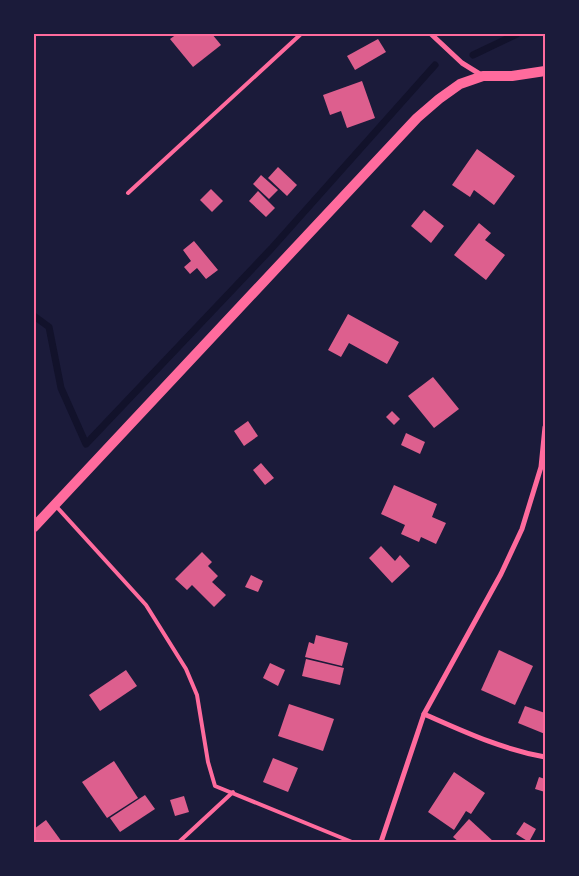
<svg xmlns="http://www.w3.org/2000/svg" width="579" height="876" font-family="'Noto Serif',serif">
<rect width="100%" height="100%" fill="#1b1b3a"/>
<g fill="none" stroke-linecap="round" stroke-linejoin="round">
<g stroke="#12122b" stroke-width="7">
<polyline points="473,55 517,34"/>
<polyline points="34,316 49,327 61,388 86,444 271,249 435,65"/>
</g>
</g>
<g fill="#dd5f8e">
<polygon points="177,34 212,34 221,45 193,67 170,39"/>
<polygon points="378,39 386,52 355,70 347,56"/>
<polygon points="362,81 375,118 347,128 341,111 330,115 323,95"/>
<polygon points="477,149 515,176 494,205 474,190 470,197 452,185"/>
<polygon points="278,167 297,185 287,196 268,178"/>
<polygon points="261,175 278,190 269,199 253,184"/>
<polygon points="211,189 223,201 212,212 200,200"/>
<polygon points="258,191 275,208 266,217 249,201"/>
<polygon points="424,210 444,226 431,243 411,226"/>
<polygon points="479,223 491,233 485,240 505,255 486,280 454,255"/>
<polygon points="194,241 218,270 206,279 197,268 190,274 184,267 191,261 183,250"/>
<polygon points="348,314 399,342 387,364 349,343 341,357 328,350"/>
<polygon points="433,377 459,409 434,428 408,396"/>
<polygon points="392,411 400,419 394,425 386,417"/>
<polygon points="248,421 258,436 244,446 234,431"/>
<polygon points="406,433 425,442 420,454 401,445"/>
<polygon points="261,463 274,478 265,485 253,470"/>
<polygon points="394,485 437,504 432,517 446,523 436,544 421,537 419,542 401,534 405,525 381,514"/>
<polygon points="381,546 395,561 400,555 410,566 392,583 369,558"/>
<polygon points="202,552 212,562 208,566 218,576 212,582 226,595 214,607 192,585 187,590 175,579"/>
<polygon points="251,575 263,581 258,592 245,587"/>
<polygon points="316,635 348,643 342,666 305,657 309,642 314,644"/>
<polygon points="499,650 533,666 515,705 481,690"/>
<polygon points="306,659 344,668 340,685 302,676"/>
<polygon points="270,663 285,670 278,686 263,678"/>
<polygon points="126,670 137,686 100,711 89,695"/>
<polygon points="289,704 334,719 323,751 278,736"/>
<polygon points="525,706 545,713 545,734 518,723"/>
<polygon points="273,758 298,768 288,792 263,782"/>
<polygon points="114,761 138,798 107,818 82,782"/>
<polygon points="454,772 485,793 471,814 466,811 454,830 428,812"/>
<polygon points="539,777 545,779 545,792 535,789"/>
<polygon points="145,795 155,809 120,832 110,818"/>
<polygon points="184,796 189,812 175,816 170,800"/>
<polygon points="469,819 494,842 459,842 453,837"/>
<polygon points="46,820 62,842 34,842 34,829"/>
<polygon points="524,822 536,829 529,842 516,834"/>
</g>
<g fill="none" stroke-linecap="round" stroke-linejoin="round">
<g stroke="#ff6b9d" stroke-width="4">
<polyline points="128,193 301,34"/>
<polyline points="55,505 146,605 186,669 197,695 208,762 215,786 352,842"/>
<polyline points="179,842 233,792"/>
</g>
<g stroke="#ff6b9d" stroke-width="5">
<polyline points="431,34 462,63 483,76"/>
<path d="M424,714C465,732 501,749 545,757"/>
<polyline points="381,842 424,714 501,574 522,529 541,467 545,427"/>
</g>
<polyline stroke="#ff6b9d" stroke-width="10" points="34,527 417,118 439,99 460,84 483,76 512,76 545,71"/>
</g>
<rect width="579" height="876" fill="none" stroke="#1b1b3a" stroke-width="70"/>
<rect x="35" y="35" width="509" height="806" fill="none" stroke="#ff6b9d" stroke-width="2"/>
</svg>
